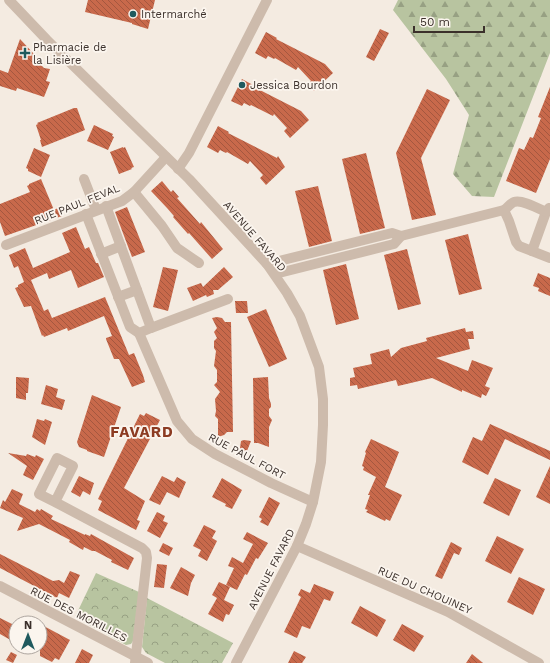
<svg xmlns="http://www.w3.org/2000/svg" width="550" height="663" font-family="'Work Sans',sans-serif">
<defs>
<pattern id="forest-firs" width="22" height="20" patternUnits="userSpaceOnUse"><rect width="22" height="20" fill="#b8c4a0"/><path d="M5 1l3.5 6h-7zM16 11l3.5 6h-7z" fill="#97a083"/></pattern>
<pattern id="park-crowns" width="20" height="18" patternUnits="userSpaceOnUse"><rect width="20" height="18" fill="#b8c4a0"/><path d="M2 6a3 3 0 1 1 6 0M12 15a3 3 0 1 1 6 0" fill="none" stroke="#97a083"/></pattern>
<pattern id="building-back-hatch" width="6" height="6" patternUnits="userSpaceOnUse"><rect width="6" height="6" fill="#c8694b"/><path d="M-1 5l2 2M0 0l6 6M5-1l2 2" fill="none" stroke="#a4573f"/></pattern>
</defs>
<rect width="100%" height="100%" fill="#f4ebe1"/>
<polygon fill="url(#forest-firs)" points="398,0 550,0 550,53 494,197 472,196 453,174 469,115 446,79 393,10"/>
<g fill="url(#park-crowns)">
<polygon points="96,573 139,592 133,641 131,644 126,645 75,617"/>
<polygon points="147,598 233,643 222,663 165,663 146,653 142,647"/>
</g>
<g fill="url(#building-back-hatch)">
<polygon points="88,0 155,0 148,29 132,24 132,23 85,12"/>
<polygon points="380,29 389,33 374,61 366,57"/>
<polygon points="266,32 277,38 276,39 325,64 333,73 314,91 308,84 311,81 298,67 296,70 275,58 274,59 268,56 266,59 255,53"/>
<polygon points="20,39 34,54 33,57 44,68 50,69 46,81 50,82 44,97 17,88 16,91 0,86 0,70 8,73"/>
<polygon points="242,79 253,85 252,86 301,111 309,120 290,138 284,131 287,128 274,114 273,116 251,105 250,106 244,103 242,106 231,101"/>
<polygon points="550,87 550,159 536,193 506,181 519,148 524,150 530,137 533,138 541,118 538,117"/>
<polygon points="427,89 450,100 421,158 436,215 412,220 396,153"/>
<polygon points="74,108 77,108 85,130 42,147 40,140 41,140 36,125 38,124 37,123"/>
<polygon points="94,125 113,134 112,136 114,137 108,150 87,141"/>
<polygon points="218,126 229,132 228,133 277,158 278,156 285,167 266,185 260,178 263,175 250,161 248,164 227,152 226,153 220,150 218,153 207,147"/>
<polygon points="123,147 123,148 125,147 134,167 131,168 132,169 119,174 110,152"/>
<polygon points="34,148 50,155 41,177 28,171 28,169 26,168"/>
<polygon points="366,153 385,228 360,234 342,159"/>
<polygon points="41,179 54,210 58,208 62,216 5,236 0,222 0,204 30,192 27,186 29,185 29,184"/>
<polygon points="162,181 171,192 173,190 179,197 177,198 200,224 201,222 223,249 212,259 189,233 188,234 173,217 174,216 167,208 151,191"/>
<polygon points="318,186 332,241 309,247 295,191"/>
<polygon points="127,207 145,252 132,257 115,212"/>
<polygon points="76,227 85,249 89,247 96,263 98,263 104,277 78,288 71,270 49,279 47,273 31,280 44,311 48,309 52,318 105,297 129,355 134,353 143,375 145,382 132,387 119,359 114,359 106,339 106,338 112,336 104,316 68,331 67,328 44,337 43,335 42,336 31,306 24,307 15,288 18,287 18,285 24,282 18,266 14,268 9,255 25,248 33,268 70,252 62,233"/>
<polygon points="468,234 482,289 459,295 445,240"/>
<polygon points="407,249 421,304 398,310 384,255"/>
<polygon points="346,264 359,319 336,325 323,270"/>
<polygon points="163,267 178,270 168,311 153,307"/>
<polygon points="224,267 233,277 218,290 213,290 214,294 207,297 206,295 193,301 187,288 201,283 203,287"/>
<polygon points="538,273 550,278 550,296 538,291 539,288 533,286"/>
<polygon points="235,301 247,301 248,313 236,313"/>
<polygon points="266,309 287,359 269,367 247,317"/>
<polygon points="217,317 222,318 225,322 231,322 233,432 227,432 224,435 218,437 218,419 215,416 216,411 215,399 220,392 214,385 217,382 217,370 214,366 216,351 214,348 214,341 217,338 214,332 217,328 212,318"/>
<polygon points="465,328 466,332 473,331 474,339 468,339 470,349 436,358 468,371 472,360 493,368 485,386 490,388 486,396 482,394 481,398 462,390 462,392 432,378 398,386 396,380 358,389 357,385 350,386 350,378 355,377 353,368 372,364 370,354 389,349 391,357 401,348 427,341 426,338"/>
<polygon points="16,377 29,378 28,393 26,393 26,400 16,398"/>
<polygon points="268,377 269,398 271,404 271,407 269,409 269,416 272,420 269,427 269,447 258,443 254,443 253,378"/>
<polygon points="46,385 58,389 56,397 65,400 62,410 41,404"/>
<polygon points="92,395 121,407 104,457 87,451 87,450 79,447 77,442"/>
<polygon points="146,413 160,420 124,488 145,501 137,520 140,521 136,530 98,510 102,501 98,499 140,414 144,416"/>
<polygon points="37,419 44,421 45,419 52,422 45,445 32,437"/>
<polygon points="490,424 550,451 550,460 505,439 488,475 462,462 473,437 482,441"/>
<polygon points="371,439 399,452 385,487 402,495 390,521 386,519 385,521 366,512 368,510 365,509 370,495 368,495 376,477 363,470 364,467 362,466 366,453 365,452"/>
<polygon points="244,440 251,441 247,451 242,450 240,448 241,441"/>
<polygon points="8,453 26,456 27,454 35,457 36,455 44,459 33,480 23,475 27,466"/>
<polygon points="550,466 550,504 536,497"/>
<polygon points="79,476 94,483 90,495 83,491 80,497 71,492"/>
<polygon points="162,476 174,482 177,477 186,482 179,498 167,492 160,505 149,500"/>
<polygon points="222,478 242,490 232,509 225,506 226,504 212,497"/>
<polygon points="495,478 521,490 509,516 483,503"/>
<polygon points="12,489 23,494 19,504 35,512 37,509 40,511 41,509 53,516 51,519 85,535 85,534 90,536 91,534 134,558 128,570 111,562 112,560 95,551 92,551 84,547 83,550 69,542 70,540 39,524 17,531 23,518 0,508 3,500 5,502"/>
<polygon points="269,497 280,503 268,526 260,522 262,519 259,517"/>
<polygon points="157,512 165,516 163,521 168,523 160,538 147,531"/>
<polygon points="204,525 216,531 212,538 217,541 207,561 198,556 201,550 193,546"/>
<polygon points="247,532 268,543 258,559 256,558 247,575 245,574 237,590 226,585 234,568 228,566 232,557 243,563 253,544 243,539"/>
<polygon points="497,536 524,549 511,574 485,561"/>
<polygon points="451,542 462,548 459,555 454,553 442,579 435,576"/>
<polygon points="163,543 173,548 169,556 159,551"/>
<polygon points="0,554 53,581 59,580 64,583 70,571 80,575 69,598 59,593 57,598 0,568"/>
<polygon points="157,564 167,565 164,588 154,587"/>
<polygon points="181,567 195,575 191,583 188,596 170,588"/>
<polygon points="519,577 545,589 533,615 507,602"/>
<polygon points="219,582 230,587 224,600 234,605 229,615 226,614 223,622 208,614 217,598 212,595"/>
<polygon points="314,584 334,592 330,601 324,599 310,629 302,626 297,638 284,632 301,597 298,595 301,589 310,593"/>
<polygon points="360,606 386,620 377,637 351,623"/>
<polygon points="0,618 16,626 16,637 14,642 0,634"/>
<polygon points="40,624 70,640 59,660 55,658 52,662 40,656"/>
<polygon points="402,624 424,636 414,652 393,640"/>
<polygon points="82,649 93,655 89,663 75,663"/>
<polygon points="294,651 306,657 302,663 288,663"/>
<polygon points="11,652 17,655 13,663 6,660"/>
<polygon points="472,654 483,663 466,663"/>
</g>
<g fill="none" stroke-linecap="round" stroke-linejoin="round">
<g stroke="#cdbbac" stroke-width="10">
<polyline points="178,169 189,153 267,0"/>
<polyline points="84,179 96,210"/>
<polyline points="134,192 162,226 177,248 199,263"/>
<polyline points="504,210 509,221 516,242 519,246 550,258"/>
<polyline points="86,214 130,327 139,333 151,328 106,206"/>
<polyline points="6,245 122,201 134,192 166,157"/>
<polyline points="532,251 546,212 549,208"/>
<polyline points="101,254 121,246"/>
<path d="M267,264L392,233L401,236L504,210C507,208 511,203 514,202C522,199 539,209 546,212"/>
<polyline points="275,274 394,244 401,236"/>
<polyline points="118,297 137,290"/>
<polyline points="151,328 228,299"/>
<polyline points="139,333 177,421 192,439 215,454 271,483 313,502"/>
<polyline points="55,502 39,494 57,458 73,466 55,502 142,548 146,552 147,558 135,663"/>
<polyline points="0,586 148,663"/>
</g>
<g stroke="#cdbbac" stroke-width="10">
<polyline points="9,0 47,40 189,179 267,264 287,293 300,316 319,367 323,399 323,425 321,462 313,502 306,524 297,546 236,663"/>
<polyline points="297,546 448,612 539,663"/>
</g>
</g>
<g fill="#1f5a5e" stroke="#fbf5ee" stroke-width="1.5">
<circle cx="133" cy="14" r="4"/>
<path d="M23 47h4v4h4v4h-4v4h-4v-4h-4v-4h4z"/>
<circle cx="242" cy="85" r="4"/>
</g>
<g text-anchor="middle" stroke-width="3.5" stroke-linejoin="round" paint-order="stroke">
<g font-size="11" fill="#3b302b" stroke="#fbf5ee" text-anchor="start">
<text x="141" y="18">Intermarché</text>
<text x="33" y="51">Pharmacie de<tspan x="33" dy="13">la Lisière</tspan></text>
<text x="250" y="89">Jessica Bourdon</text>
</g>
<g font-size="11" fill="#3b302b" stroke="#fbf5ee">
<text transform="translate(77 204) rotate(-22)" y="4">RUE PAUL FEVAL</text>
<text transform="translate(255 236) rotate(49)" y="4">AVENUE FAVARD</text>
<text transform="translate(247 456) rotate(28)" y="4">RUE PAUL FORT</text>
<text transform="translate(271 569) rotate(-63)" y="4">AVENUE FAVARD</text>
<text transform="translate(425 590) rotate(24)" y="4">RUE DU CHOUINEY</text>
<text transform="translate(79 614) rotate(27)" y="4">RUE DES MORILLES</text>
</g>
<g font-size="15" font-weight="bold" letter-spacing="1" fill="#8c3b22" stroke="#fbf5ee">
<text x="142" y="437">FAVARD</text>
</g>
</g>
<g transform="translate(28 635)"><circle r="19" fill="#fbf5ee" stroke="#aea6a0"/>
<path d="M0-3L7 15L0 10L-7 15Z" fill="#1f5a5e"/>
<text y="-6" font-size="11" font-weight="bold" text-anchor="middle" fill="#3b302b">N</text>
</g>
<path d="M414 26v6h70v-6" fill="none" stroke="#3b302b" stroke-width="2"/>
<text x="420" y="26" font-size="12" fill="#3b302b" stroke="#fbf5ee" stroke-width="3" paint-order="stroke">50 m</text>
</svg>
